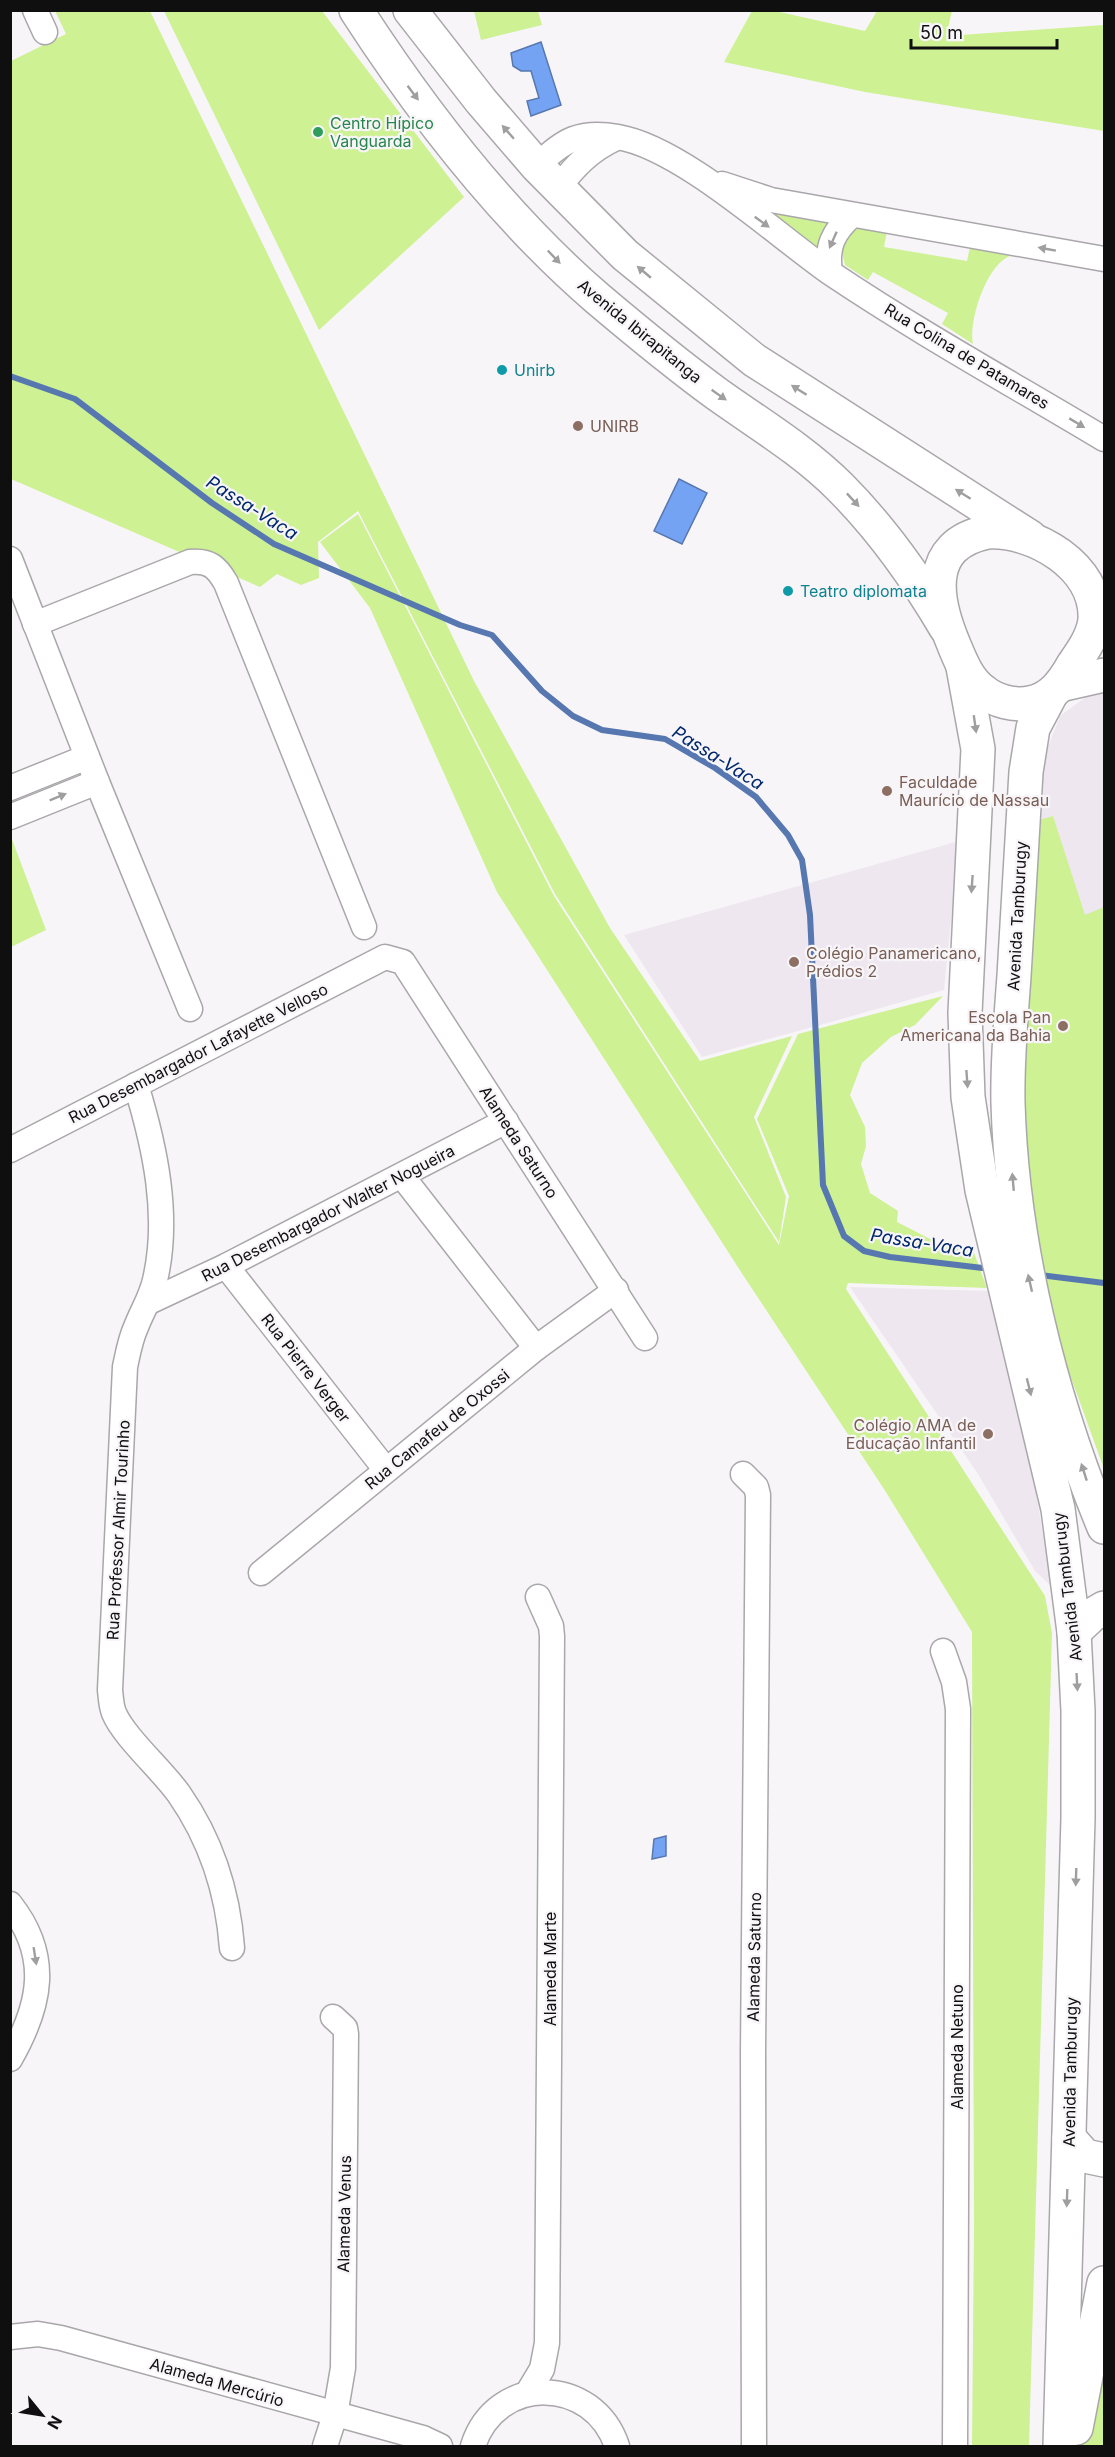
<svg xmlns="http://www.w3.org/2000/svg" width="1115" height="2457" font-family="Inter,sans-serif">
<rect width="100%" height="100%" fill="#f8f5f9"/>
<g fill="#eee7f0">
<polygon points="1104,688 1104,1243 1018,1090 1038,772 1060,716 1094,691"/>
<polygon points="959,841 944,990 824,1024 702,1057 624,935"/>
<polygon points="850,1287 990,1291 1000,1345 1019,1393 1052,1587 1035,1571 978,1474"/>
</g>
<g fill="#cdf193">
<polygon points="55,11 150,11 474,681 610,928 700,1061 792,1036 754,1117 786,1197 779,1242 555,894 358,511 318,542 319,578 301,585 277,574 260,587 11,479 11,61 66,34"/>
<polygon points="164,11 322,11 464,197 319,330"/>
<polygon points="474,11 538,11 542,25 481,40"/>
<polygon points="752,11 775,11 865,31 877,11 952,11 946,36 1104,25 1104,131 865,92 724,62"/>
<polygon points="748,205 831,221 818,248"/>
<path d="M870,227L887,231L884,247L967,261L970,247L1010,256C987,264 968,321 973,344L942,324L948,313L873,272L868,280L845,265L840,245L849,229Z"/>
<polygon points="358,514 554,896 779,1245 789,1196 757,1119 798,1034 943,996 915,1025 891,1037 862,1063 850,1095 865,1127 866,1146 861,1164 870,1193 898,1211 897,1222 936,1242 973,1250 987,1288 848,1283 846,1289 1045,1596 1052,1633 1029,2446 972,2446 974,2228 972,1632 884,1489 743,1275 497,892 370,608 320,542"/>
<polygon points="1053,816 1085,915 1104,907 1104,1469 1047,1311 1036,1255 1018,1090 1039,820"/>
<polygon points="10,834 46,930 11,947 10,947"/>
<polygon points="1104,2355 1104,2446 1072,2446"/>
</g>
<g fill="#75a3f3" stroke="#5677af" stroke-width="1.5">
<polygon points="541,42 561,105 531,116 527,101 539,98 531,71 521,71 513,66 511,53"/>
<polygon points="679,479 707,493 682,544 654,531"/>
<polygon points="666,1836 666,1856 652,1859 654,1839"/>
</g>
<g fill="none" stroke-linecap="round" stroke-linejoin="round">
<g stroke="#5677af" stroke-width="6">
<polyline points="10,376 75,399 212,503 274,544 460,625 492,635 542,691 573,716 602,730 665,739 715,768 756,797 788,835 802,860 810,915 823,1185 844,1236 864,1251 890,1257 991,1269"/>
<polyline points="1040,1275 1104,1283"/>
</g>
<defs>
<g id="minor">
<polyline points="35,10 45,32"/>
<path d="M537,166C563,140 580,130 618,137C682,148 776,235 832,274C920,333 1014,385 1104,439"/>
<polyline points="722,184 771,200 1104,259"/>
<path d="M558,188C575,166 590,150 616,138"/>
<path d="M830,272C826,247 833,232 852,215"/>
<polyline points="10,559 97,782 190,1009"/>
<path d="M35,624L190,562C209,560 217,567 226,583L364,927"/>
<polyline points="10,788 87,757"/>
<polyline points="10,817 97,782"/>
<path d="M136,1085C155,1147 170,1216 155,1280C151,1298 142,1311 136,1327C130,1340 128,1353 125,1367L110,1690C111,1698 111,1706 114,1713C124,1737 162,1770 179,1794C211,1840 228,1893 232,1948"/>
<polyline points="10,1150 385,957 403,962 645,1338"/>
<polyline points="402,1176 536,1348"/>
<polyline points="226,1266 386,1470"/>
<polyline points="149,1302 226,1266 506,1121"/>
<polyline points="743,1474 756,1487 758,1495 753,2053 754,2446"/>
<polyline points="261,1573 536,1348 616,1290"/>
<polyline points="943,1651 954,1682 958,1709 955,2446"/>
<path d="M10,1904C51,1956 41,2005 10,2059"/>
<polyline points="10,2337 38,2334 61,2338 423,2438 440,2446"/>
<polyline points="527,2394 542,2369 547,2343 552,1636 551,1626 538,1597"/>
<polyline points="325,2446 335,2415 343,2368 346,2034 345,2028 333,2017"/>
<path d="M473,2446C496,2374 593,2375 617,2446"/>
</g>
<g id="secondary">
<path d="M356,10C424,115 502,216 597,298C636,331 676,364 717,394C759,424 803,450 840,487C882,529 916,577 946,628"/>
<polyline points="410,10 481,101 537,166 625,255 754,360 1030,537"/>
<path d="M987,532C1033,529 1098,566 1095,620C1093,637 1082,652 1073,665C1063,683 1051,699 1030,703C1014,706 995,701 983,691C968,680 961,662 954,645C935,600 924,545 987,532Z"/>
<polyline points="963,667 978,749 965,1013 968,1097 982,1190 1058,1509 1074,1632 1078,1711 1078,1818 1060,2446"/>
<polyline points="1060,685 1104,675"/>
<path d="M1051,694L1033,728L1026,772C1022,840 1018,908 1014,976C1011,1018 1007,1061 1008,1103C1012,1244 1050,1397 1104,1527"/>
<polyline points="1074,1632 1092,1615 1104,1608"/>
<polyline points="1069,2138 1085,2156 1104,2160"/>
<polyline points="1076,2428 1104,2283"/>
</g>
</defs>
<use href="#minor" stroke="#aaa7ab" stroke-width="27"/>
<use href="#secondary" stroke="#aaa7ab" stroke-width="36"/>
<use href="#minor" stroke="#fff" stroke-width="24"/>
<use href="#secondary" stroke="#fff" stroke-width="33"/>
</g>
<defs><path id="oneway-solid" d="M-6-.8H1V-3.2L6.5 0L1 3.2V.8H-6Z" transform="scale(1.5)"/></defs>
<g fill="#9f9f9f">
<use href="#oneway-solid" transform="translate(413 93) rotate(53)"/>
<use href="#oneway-solid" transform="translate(508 132) rotate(-131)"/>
<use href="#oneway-solid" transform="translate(762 222) rotate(36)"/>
<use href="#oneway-solid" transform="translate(833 240) rotate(114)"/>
<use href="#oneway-solid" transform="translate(1047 249) rotate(-170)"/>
<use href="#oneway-solid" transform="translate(554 257) rotate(46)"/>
<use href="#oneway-solid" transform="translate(644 272) rotate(-140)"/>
<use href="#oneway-solid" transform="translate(799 390) rotate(-148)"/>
<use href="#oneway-solid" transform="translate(719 395) rotate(35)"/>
<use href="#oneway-solid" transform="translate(1077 423) rotate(31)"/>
<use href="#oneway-solid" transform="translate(963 494) rotate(-148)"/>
<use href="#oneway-solid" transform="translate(853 500) rotate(47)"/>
<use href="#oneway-solid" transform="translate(975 724) rotate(82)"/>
<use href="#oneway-solid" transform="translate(58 797) rotate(-22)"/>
<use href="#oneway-solid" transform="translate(972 884) rotate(94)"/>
<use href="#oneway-solid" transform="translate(967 1079) rotate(86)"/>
<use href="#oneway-solid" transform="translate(1013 1182) rotate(-95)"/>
<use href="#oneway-solid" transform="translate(1030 1283) rotate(-103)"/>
<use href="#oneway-solid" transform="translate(1029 1387) rotate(76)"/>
<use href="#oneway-solid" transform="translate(1084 1472) rotate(-108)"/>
<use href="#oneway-solid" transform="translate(1077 1682) rotate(87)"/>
<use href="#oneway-solid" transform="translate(1076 1877) rotate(92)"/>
<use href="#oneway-solid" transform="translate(35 1956) rotate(81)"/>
<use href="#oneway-solid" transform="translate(1067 2198) rotate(92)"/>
</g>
<circle fill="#2e9e5b" stroke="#f8f5f9" stroke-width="2" cx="318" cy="132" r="6"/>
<g fill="#0f9aa8" stroke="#f8f5f9" stroke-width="2">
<circle cx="502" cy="370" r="6"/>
<circle cx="788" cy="591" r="6"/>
</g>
<g fill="#8d6e63" stroke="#f8f5f9" stroke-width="2">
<circle cx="578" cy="426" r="6"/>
<circle cx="887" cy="791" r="6"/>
<circle cx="794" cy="962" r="6"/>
<circle cx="1063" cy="1026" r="6"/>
<circle cx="988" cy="1434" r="6"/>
</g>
<g text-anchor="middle" stroke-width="4.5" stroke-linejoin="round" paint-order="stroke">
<g font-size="16" fill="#27864d" stroke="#f8f5f9" text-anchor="start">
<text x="330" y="129">Centro Hípico<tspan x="330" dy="18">Vanguarda</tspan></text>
</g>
<g font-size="16" fill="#0f0f10" stroke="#f8f5f9">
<text transform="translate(640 331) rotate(39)" y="6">Avenida Ibirapitanga</text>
<text transform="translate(967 356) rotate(31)" y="6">Rua Colina de Patamares</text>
<text transform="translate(1017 916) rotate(-87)" y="6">Avenida Tamburugy</text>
<text transform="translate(198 1053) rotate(-27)" y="6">Rua Desembargador Lafayette Velloso</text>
<text transform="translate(519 1142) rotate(57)" y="6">Alameda Saturno</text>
<text transform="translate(328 1213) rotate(-27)" y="6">Rua Desembargador Walter Nogueira</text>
<text transform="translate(306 1368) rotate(52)" y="6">Rua Pierre Verger</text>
<text transform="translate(437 1429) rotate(-39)" y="6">Rua Camafeu de Oxossi</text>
<text transform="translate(118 1530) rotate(-87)" y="6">Rua Professor Almir Tourinho</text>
<text transform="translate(1067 1587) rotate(-97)" y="6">Avenida Tamburugy</text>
<text transform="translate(754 1957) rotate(-89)" y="6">Alameda Saturno</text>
<text transform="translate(550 1969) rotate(-90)" y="6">Alameda Marte</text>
<text transform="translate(957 2047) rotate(-90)" y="6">Alameda Netuno</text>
<text transform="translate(1070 2072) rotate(-89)" y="6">Avenida Tamburugy</text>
<text transform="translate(344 2214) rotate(-89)" y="6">Alameda Venus</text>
<text transform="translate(217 2382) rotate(16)" y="6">Alameda Mercúrio</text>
</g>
<g font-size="16" fill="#0d838f" stroke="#f8f5f9" text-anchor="start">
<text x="514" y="376">Unirb</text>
<text x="800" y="597">Teatro diplomata</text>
</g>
<g font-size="16" fill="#785e54" stroke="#f8f5f9" text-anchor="start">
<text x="590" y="432">UNIRB</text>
<text x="899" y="788">Faculdade<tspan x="899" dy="18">Maurício de Nassau</tspan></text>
<text x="806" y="959">Colégio Panamericano,<tspan x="806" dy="18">Prédios 2</tspan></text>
<text x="1051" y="1023" text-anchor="end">Escola Pan<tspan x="1051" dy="18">Americana da Bahia</tspan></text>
<text x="976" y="1431" text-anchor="end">Colégio AMA de<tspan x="976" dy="18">Educação Infantil</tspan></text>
</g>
<g font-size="18" font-style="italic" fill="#01286c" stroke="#f8f5f9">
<text transform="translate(252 508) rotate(32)" y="6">Passa-Vaca</text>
<text transform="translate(718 758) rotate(32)" y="6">Passa-Vaca</text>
<text transform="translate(922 1243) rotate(9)" y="6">Passa-Vaca</text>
</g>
</g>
<rect width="1115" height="2457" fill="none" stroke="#0f0f10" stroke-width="24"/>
<g transform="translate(42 2415) rotate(120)" stroke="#f8f5f9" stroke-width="4.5" paint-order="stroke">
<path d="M0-4.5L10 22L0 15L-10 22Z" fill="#0f0f10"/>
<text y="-9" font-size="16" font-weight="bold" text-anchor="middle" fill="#0f0f10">N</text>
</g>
<path d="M911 39v9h146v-9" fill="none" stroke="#0f0f10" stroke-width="3"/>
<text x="920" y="39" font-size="18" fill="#0f0f10" stroke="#f8f5f9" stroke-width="4.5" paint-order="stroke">50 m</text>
</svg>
